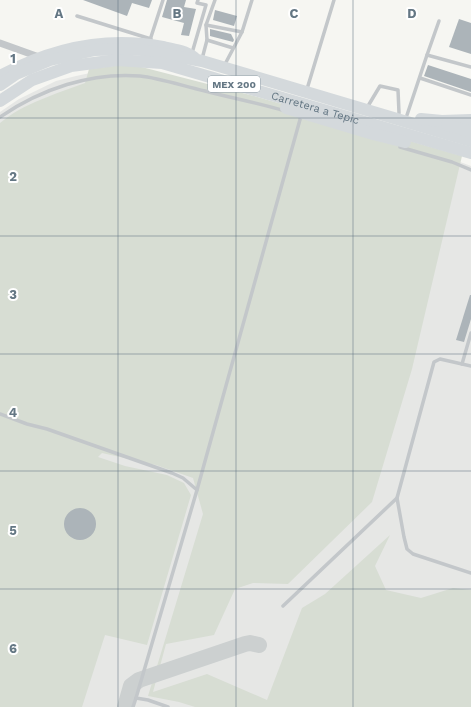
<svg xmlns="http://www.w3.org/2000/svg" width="471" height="707" font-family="'Work Sans',sans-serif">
<rect width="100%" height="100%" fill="#f6f6f2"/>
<polygon fill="#e6e7e5" points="95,72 452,159 471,166 471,707 0,707 0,112 19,99 56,81 76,76"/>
<path fill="#d7ddd3" d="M130,64L254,96L462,156L412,369L372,502L288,584L253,583L235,589L214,635L166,644L153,692L207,674L267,700L302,608L325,594L390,535L375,566L386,590L421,598L453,588L471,590V707H195L179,702L148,696L203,514L193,478L156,465L102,453L98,457L125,466L167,475L184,483L191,495L147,645L105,635L82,707H0V123C24,103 56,94 85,83L89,69Z"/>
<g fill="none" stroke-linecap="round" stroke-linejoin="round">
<polyline stroke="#ccd0d0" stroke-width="16" points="125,707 131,686 139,680 245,644 250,643 259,645"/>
</g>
<g fill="#acb4b9">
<polygon points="83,0 152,0 149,8 132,3 127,16"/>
<polygon points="167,0 186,0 184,7 196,9 189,36 181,35 184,23 162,17"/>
<polygon points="215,10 237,16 234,26 213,20"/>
<polygon points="459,19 471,23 471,54 449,47"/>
<polygon points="210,29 231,34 234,40 233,42 210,36"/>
<polygon points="428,65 471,79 471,92 424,76"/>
<polygon points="470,295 471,295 471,319 464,342 456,340"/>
<circle cx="80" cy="524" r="16"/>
</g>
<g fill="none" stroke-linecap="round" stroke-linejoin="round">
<g stroke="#c3c7ca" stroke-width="3.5">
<polyline points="77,16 151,39"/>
<polyline points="206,25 242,32"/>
<polyline points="150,40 163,0"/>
<polyline points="207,40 233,48"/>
<polyline points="192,53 206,5 197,3 198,0"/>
<polyline points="427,55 439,21"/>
<polyline points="202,59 207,40 206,25 215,0"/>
<polyline points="224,66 242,32 252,0"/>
<polyline points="420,78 471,95"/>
<polyline points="307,89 334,0"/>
<polyline points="368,106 380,86 398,90 399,113"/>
<polyline points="407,115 427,55 471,67"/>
<path d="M0,117C41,89 91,72 140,76C160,78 186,87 205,91C232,98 259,103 285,111"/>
<polyline points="400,147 452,162 471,170"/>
<polyline points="462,364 471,333"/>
<polyline points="471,366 440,359 434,362 397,498 404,537 407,549 413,554 471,573"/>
<polyline points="0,414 27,424 47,429 172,473 183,478 197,490"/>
<polyline points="283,606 397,498"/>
<polyline points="133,707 136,698"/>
<polyline points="168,707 148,700 136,698 197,490 301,116"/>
</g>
<polyline stroke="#c3c7ca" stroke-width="7" points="0,43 39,57"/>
<path stroke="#d4d9dc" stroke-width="10" d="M0,75C50,48 106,35 163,46C173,48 186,50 195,57"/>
<g stroke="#d4d9dc" stroke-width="12">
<polyline points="0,85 16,74 50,60 95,50 128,49 142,50 202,61 471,141"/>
<path id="s1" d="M0,101L32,80L71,66L117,60L162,63L471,153"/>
<polyline points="286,108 373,134 405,142"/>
<polyline points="421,119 442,121 471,120"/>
<polyline points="447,125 471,132"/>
</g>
</g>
<path fill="none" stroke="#647784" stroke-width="1" stroke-opacity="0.55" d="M118,0V707M236,0V707M353,0V707M0,118H471M0,236H471M0,354H471M0,471H471M0,589H471"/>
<g text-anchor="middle" stroke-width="4" stroke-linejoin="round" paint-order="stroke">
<rect fill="#fff" stroke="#92a0a9" stroke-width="1" x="208" y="76" width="52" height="16" rx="3"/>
<g font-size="10" font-weight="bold" fill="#647784">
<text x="234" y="88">MEX 200</text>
</g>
<g font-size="11" fill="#647784" stroke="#fff">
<text dy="4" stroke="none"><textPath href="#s1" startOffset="331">Carretera a Tepic</textPath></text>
</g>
</g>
<g font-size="13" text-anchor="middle" font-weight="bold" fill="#647784" stroke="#fff" stroke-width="4" stroke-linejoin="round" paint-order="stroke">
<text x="59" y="18">A</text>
<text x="177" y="18">B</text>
<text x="294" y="18">C</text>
<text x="412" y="18">D</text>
<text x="13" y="63">1</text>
<text x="13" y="181">2</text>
<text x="13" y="299">3</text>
<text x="13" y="417">4</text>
<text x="13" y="535">5</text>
<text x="13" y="653">6</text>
</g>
</svg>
